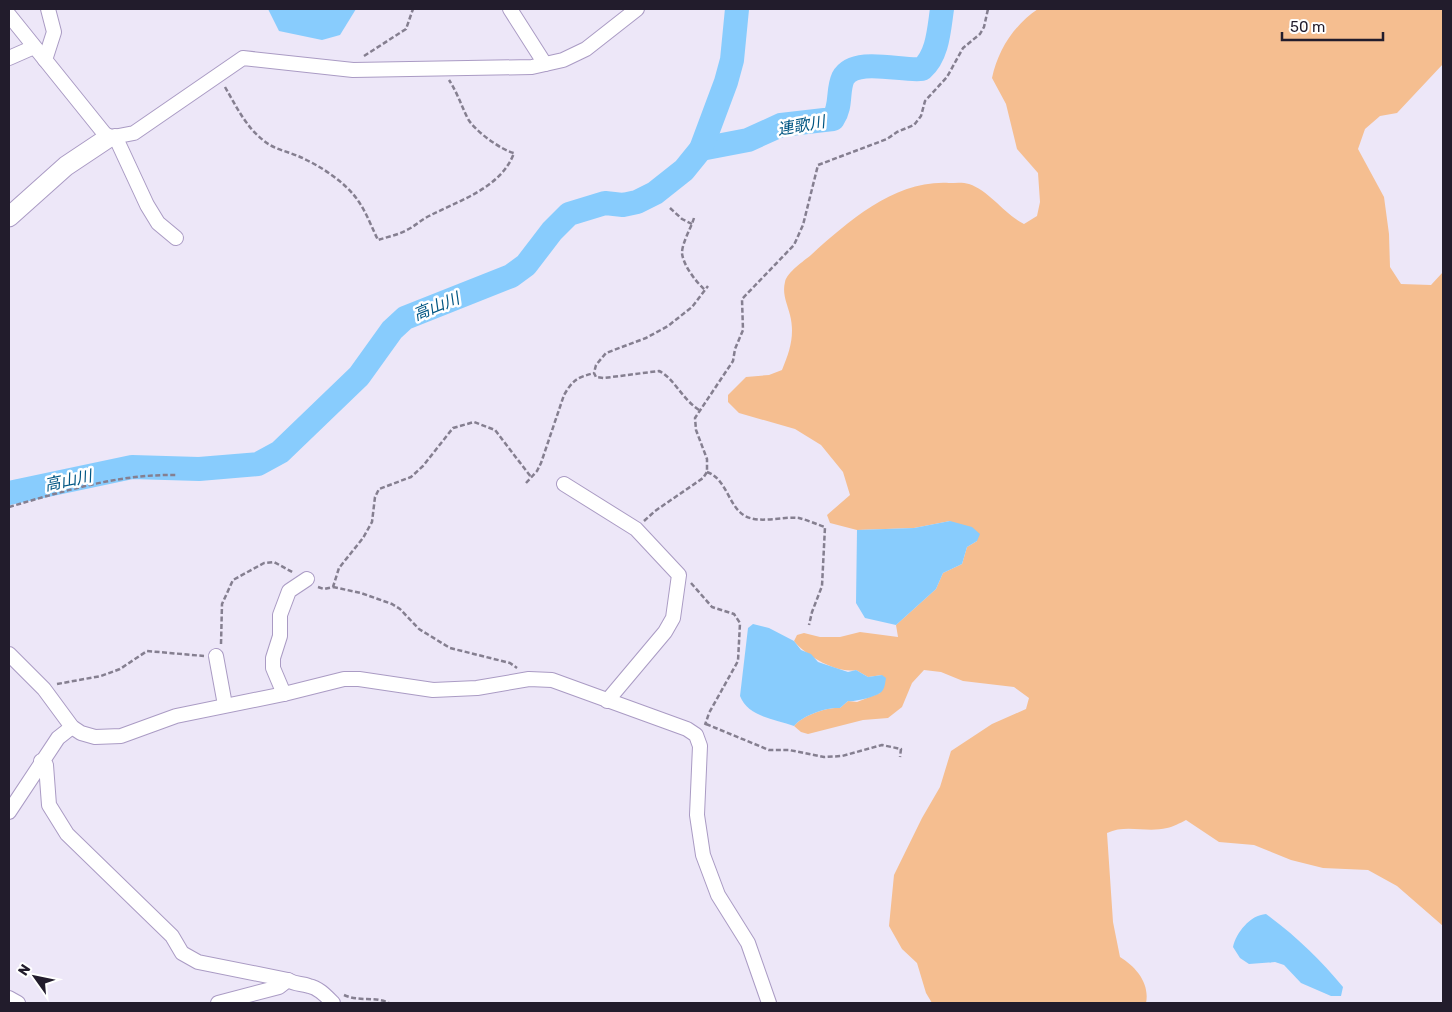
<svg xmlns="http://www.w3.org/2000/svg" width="1452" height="1012" font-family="Rubik,'Noto Sans JP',sans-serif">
<rect width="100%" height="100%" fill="#ede7f8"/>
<path fill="#f5be90" d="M1038,9H1443V64L1397,113L1380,116L1365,129L1358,149L1384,197L1389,234L1390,267L1401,284L1431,285L1443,272V926L1397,886L1368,870L1323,868L1291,860L1254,845L1219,842L1186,820C1180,823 1173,827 1167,828C1146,833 1126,824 1107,833L1113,922L1120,957C1136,967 1150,983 1146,1003H932L926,993L917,963L902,949L889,926L894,875L922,818L940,787L951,751L992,724L1026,709L1029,698L1014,687L963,681L941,672L924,670L912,683L902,707L888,718L863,720L808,734L801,732L794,726C803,715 827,707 840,708L848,701L857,702L880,693L882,675L868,677L856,670C837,674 805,655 794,641L797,635L804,633L820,637H840L860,632L898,637L896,625L936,589L943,573L962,564L967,547L977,541L950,521L914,528L857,530L830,523L827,515L850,495L843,472L821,445L795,429L739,413L728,402V395L746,377L769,375L782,370C790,351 795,335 790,315C787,303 782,294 785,282C787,272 804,261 811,255C850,220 895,180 949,183C955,183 963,182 969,184C990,191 1004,214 1024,224L1037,216L1040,202L1038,173L1017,149L1006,104L992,78C998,50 1014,25 1038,9Z"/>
<g fill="#88ccfd">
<polygon points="268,9 356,9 340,35 322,40 279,31"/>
<polygon points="950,521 972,527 980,534 977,541 967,547 962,564 943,573 936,589 896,625 865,618 856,603 857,530 914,528"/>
<path d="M753,624L769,628L794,641L801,650L811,654L818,662L848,672L856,670L868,677L882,675L886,678C885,683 885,690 880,693C874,697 855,702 848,701L840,708C827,707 803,715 794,726C775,719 748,717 740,696L748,628Z"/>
<path d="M1266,914C1296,936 1320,959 1343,987L1341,996H1331L1301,983L1284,965L1275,962L1249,964L1240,958L1233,947C1236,933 1250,915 1266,914Z"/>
</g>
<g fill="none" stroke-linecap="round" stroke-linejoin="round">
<g stroke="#88ccfd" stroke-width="24">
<path d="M701,149L748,140L781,125L833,119C842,106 837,91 843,78C855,56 903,72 922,69C938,55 939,29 942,9"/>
<polyline points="9,493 132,467 199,469 258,464 280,452 359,376 392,330 405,318 511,276 526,265 552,231 569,214 605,203 623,205 637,202 655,193 684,170 701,149 726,82 732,60 737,9"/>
</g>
<defs>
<g id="street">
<polyline points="510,9 545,64"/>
<polyline points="9,15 108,138 134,133 243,58 353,70 532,67 563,60 586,49 637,9"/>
<polyline points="9,58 34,47"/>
<polyline points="45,60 54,32 48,9"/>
<polyline points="115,136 147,205 158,223 176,238"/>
<polyline points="564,484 636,529 679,575 673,618 665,632 607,701"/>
<polyline points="9,654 44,689 72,727 81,733 95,737 121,736 176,716 284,694 344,679 359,679 433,690 477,688 529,679 552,680 687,729 696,735 700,746 697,815 703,855 718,895 748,943 769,1003"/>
<polyline points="216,656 225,705"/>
<polyline points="284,694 273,668 273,658 280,636 280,615 289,591 307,579"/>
<path d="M41,761L46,765L49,805L67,834L172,936L182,953L198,962L288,980C296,985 301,983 309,986C319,988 326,996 333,1003"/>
<polyline points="9,812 58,738 72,727"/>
<polyline points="9,998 18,1003"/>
<polyline points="218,1003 279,987 288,980"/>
</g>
<polyline id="secondary" points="9,217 66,166 108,138"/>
</defs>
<use href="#street" stroke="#aa9bc4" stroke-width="16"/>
<use href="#secondary" stroke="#aa9bc4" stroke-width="21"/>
<g stroke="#857f90" stroke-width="2.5" stroke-dasharray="5 2.5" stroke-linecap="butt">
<polyline points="364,56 406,29 413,9"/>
<path d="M225,87C236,106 246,127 263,140C273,149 286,151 298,156C319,165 346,182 359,202C367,214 372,228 378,240C387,237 398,235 407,230C415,226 421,220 429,216C460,200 501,188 514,153C501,150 475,131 468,119C461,105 458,94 449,80"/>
<polyline points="670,208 682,219 692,224"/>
<path d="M694,218C691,228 682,243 682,253C683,265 696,282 705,290"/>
<path d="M699,410C682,399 674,378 659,371L604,378L596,377L594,373L596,365L606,353L646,338L668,326L692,307L708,286"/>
<path d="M707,472C727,479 728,506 745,516C760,524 783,516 799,518C807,520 816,524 825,527L822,586L812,612L809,625"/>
<path d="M526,483L537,471L541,463L564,395C573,380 576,378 594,373"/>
<path d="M9,507C64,491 118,474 176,475"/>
<polyline points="644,521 655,511 703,478 707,472 707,459 696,430 695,418 733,361 735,349 743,330 742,299 794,245 803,225 818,165 887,139 897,132 914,125 921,116 925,101 947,77 963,48 980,34 984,27 988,9"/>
<polyline points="691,583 712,607 734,614 740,623 738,661 709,713 705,725"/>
<polyline points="318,587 324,589 333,587 339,568 363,538 372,522 375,497 379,489 411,477 423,466 453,428 474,422 495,430 531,477"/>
<polyline points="333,587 361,593 392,604 400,609 419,629 450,648 510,663 517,668"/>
<polyline points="221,644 222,604 233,580 264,563 274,562 294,573"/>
<polyline points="57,684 101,676 120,669 147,651 204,656"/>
<polyline points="706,724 769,750 789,750 824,757 842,756 882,745 901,749 900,757"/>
<path d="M344,995C359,1002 375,996 389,1003"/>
</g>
<use href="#street" stroke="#fff" stroke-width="14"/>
<use href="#secondary" stroke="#fff" stroke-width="19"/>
</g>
<g text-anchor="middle" stroke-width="5" stroke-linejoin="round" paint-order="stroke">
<g font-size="16" font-style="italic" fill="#005683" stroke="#fff">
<text transform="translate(801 125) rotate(-10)" y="6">連歌川</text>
<text transform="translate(436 306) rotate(-22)" y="6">高山川</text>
<text transform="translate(68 480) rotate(-12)" y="6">高山川</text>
</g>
</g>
<rect width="1452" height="1012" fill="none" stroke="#221c2c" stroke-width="20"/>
<g transform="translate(35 977) rotate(303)" stroke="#ffffff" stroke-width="4" paint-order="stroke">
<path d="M0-4L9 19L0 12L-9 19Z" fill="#221c2c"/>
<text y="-8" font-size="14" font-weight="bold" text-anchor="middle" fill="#221c2c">N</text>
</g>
<path d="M1282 32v8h101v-8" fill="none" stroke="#221c2c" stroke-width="2.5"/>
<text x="1290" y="32" font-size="15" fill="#221c2c" stroke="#ffffff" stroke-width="4" paint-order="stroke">50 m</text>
</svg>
